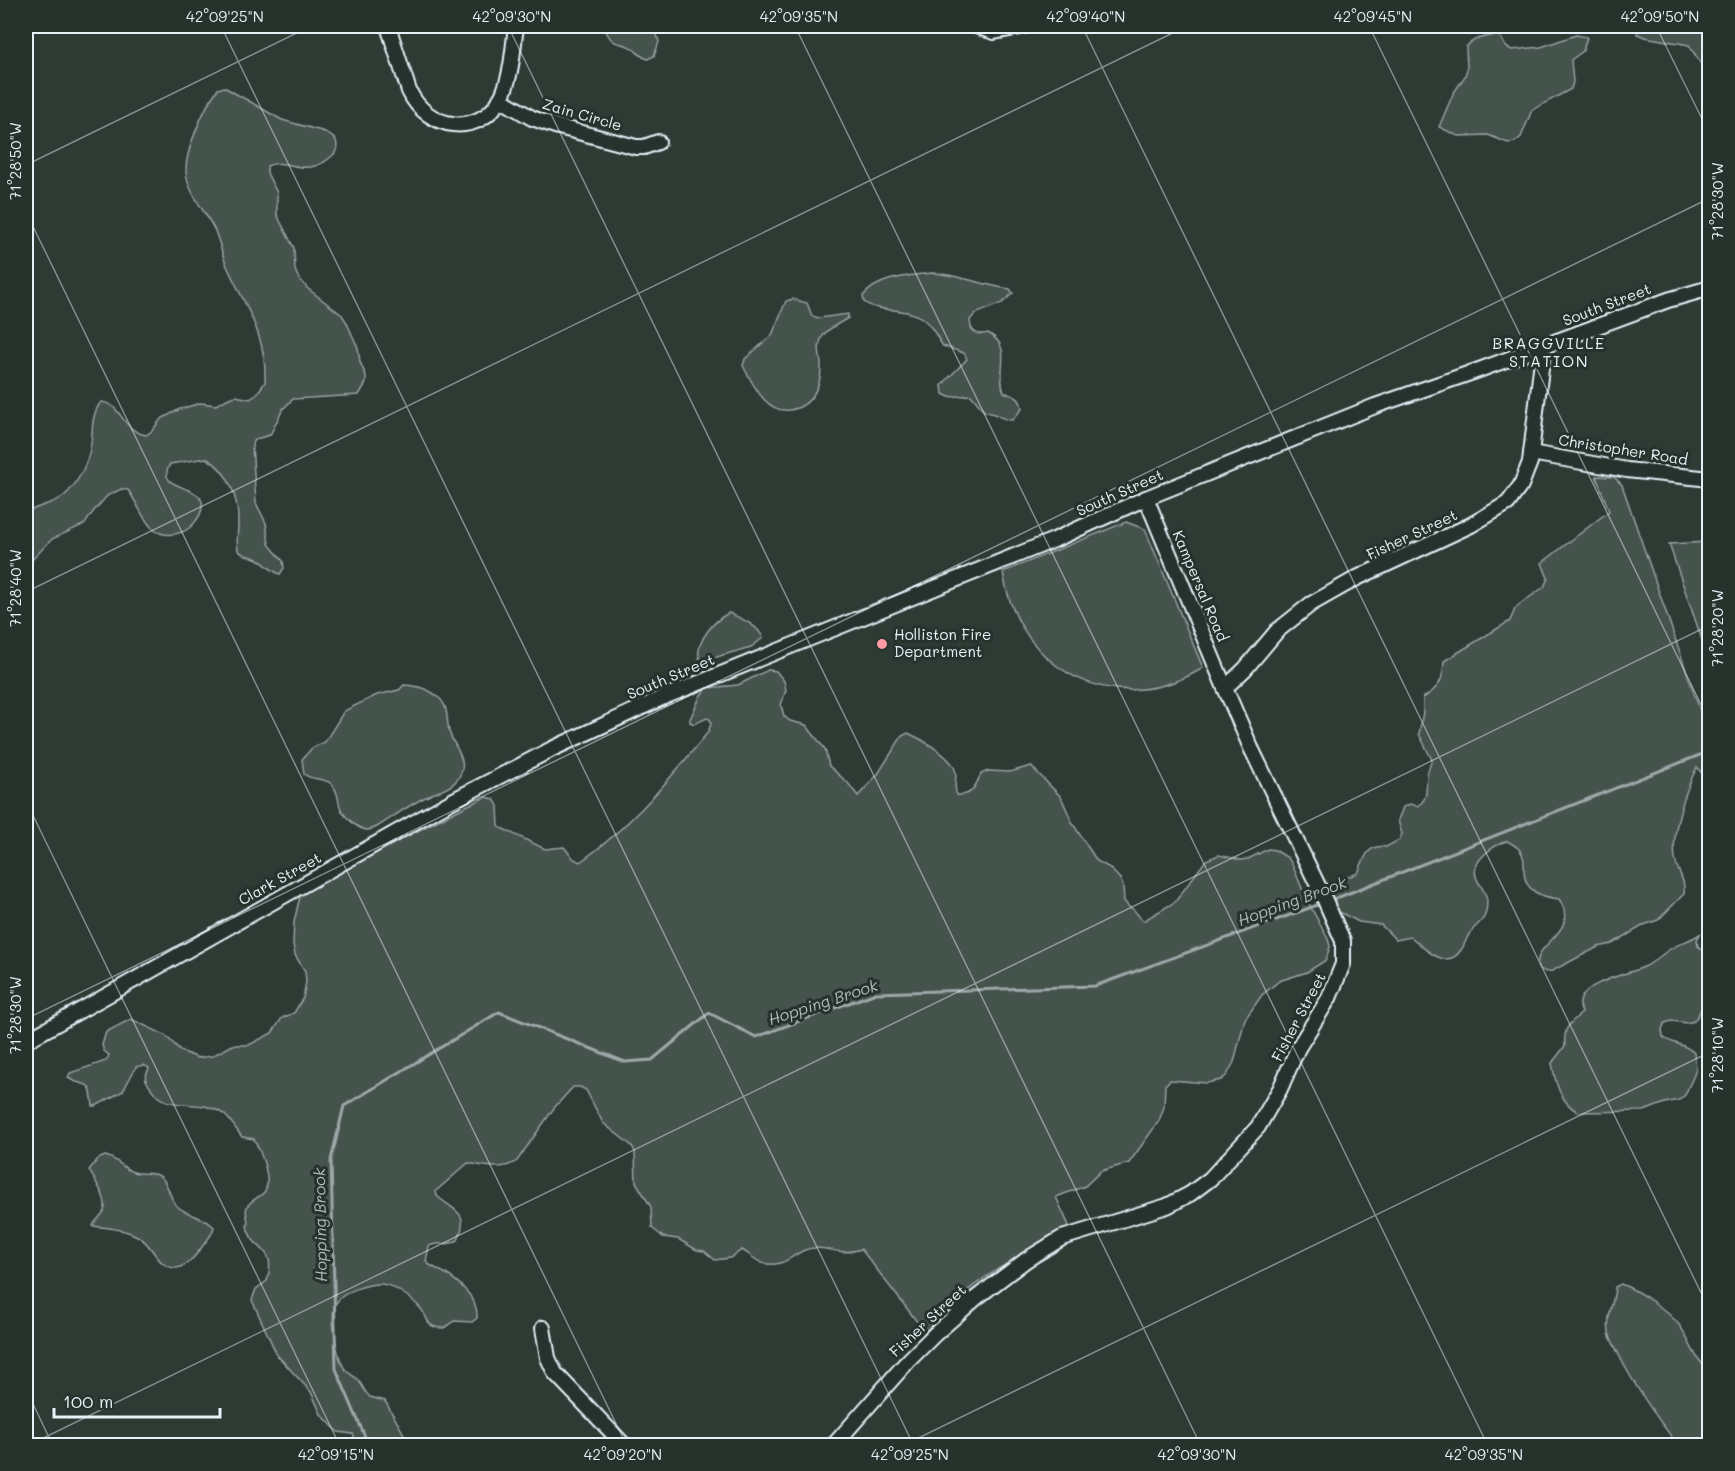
<svg xmlns="http://www.w3.org/2000/svg" width="1735" height="1471" font-family="Mali,sans-serif">
<rect width="100%" height="100%" fill="#2e3b35"/>
<filter id="ink" filterUnits="userSpaceOnUse"><feTurbulence type="fractalNoise" baseFrequency=".0167" numOctaves="2"/><feDisplacementMap in="SourceGraphic" scale="12" xChannelSelector="R" yChannelSelector="G"/><feConvolveMatrix kernelMatrix="1 2 1 2 8 2 1 2 1" color-interpolation-filters="sRGB"/></filter>
<g filter="url(#ink)">
<g fill="#45524e" stroke="#96a2a3" stroke-width="1.5">
<path d="M607,26H654L659,42L654,56L648,59C640,57 639,53 632,48C620,40 614,49 605,29Z"/>
<polygon points="1639,26 1663,26 1673,31 1682,26 1709,26 1709,72 1701,64 1689,45 1645,37 1637,34"/>
<path d="M1499,34L1506,47L1512,50L1541,47L1576,35L1587,37L1583,51L1571,60L1573,82L1571,89L1532,110L1521,137L1515,142L1508,143L1488,135L1458,136L1439,127L1453,94L1465,76L1467,69L1466,47C1475,36 1486,38 1499,34Z"/>
<path d="M224,87L282,120L325,132L336,140C338,148 337,152 331,157C304,180 287,156 267,166V173L277,193V215L294,248L295,270L298,277L307,288L342,315L346,321L358,348L360,362L366,376V383L359,395L293,399L283,409L270,435L256,439L252,444L256,503L266,523L269,544L283,561L284,568L280,574C270,571 264,561 255,558C248,555 243,556 238,550C236,541 238,534 238,525C239,500 230,471 206,458L170,464C153,493 207,482 202,508C200,518 191,529 182,532C148,544 144,512 128,490L121,489L107,496L93,512L85,524L52,539L26,566V513C38,505 52,505 64,496C78,484 89,461 91,443C93,428 91,415 101,402C122,403 120,430 146,435L152,431L161,419L180,409L201,403L216,405L229,398L236,396L250,399L256,395L265,382C267,335 245,306 227,266C222,255 220,243 215,231C207,213 186,191 186,170C186,149 205,105 218,89Z"/>
<path d="M932,273C958,274 984,286 1010,289L1013,293L1002,303L975,314L970,320C970,332 977,336 988,333C1015,348 995,372 1004,392C1014,396 1021,397 1022,409L1012,420C1001,420 996,412 985,412L971,395L949,397L943,394L942,385L967,359L964,353L943,346C936,336 933,327 923,319C906,306 880,314 864,302L863,296C878,277 909,276 932,273Z"/>
<path d="M793,299L807,303L812,316L819,318L848,314V318C840,323 826,329 822,337C817,346 820,355 821,364C822,384 812,407 790,410C766,414 753,384 743,366L745,359L772,335L786,301Z"/>
<path d="M1596,476L1614,477L1622,485L1704,722L1709,720V783L1697,767C1685,791 1671,832 1675,858C1677,872 1686,880 1684,894L1658,920L1644,925L1612,944L1598,947L1552,971L1545,972L1539,968C1529,943 1582,935 1559,899C1542,897 1525,892 1524,872C1524,864 1525,856 1519,849C1516,846 1511,843 1507,841C1496,844 1479,856 1476,867C1472,881 1487,888 1487,902C1486,924 1480,919 1470,933C1466,938 1465,945 1461,950C1446,972 1424,948 1411,937L1396,940L1381,925L1359,922L1333,909L1326,889L1331,884L1358,873C1364,859 1368,843 1386,847L1399,840L1402,834L1398,820L1403,807L1410,804L1417,806C1430,799 1425,787 1427,775C1428,770 1430,765 1432,760L1419,734L1423,712V698C1440,687 1443,681 1444,661L1510,621L1515,609L1520,604L1544,587L1548,578L1542,563L1609,511Z"/>
<path d="M1126,522L1145,529L1203,668C1116,721 1018,672 1003,572Z"/>
<polygon points="1709,542 1710,542 1709,660 1669,544"/>
<path d="M729,613C742,619 758,625 763,638L751,647L706,660L699,658C696,641 714,620 729,613Z"/>
<path d="M768,670L776,671L784,681L786,690L781,705L784,716L790,721L806,725L825,749L829,766L848,783L858,796L878,774L902,736L908,733C922,739 947,754 954,767C959,776 952,786 957,795C973,796 975,786 981,774L988,771L1010,772L1031,766L1061,797L1073,824L1093,855L1097,861L1110,868L1120,879L1123,886L1124,901L1128,906L1134,910L1143,921L1175,902L1206,860L1219,855L1241,860L1248,859L1268,849L1275,850L1288,858L1292,864L1306,898L1328,939L1330,946L1326,960L1307,972L1279,981L1262,995L1245,1019L1234,1062L1227,1075L1221,1080L1207,1083L1170,1080L1165,1085L1164,1107L1159,1121L1129,1163L1101,1171L1085,1186L1056,1197L1070,1228C1015,1259 966,1282 925,1332L861,1249C839,1256 834,1248 815,1248C795,1248 787,1270 762,1263C755,1260 749,1254 742,1250L730,1258L715,1260L704,1251L697,1250L678,1239L663,1237L652,1228L651,1207L636,1182L635,1152L632,1146L603,1123L586,1090L580,1087H573L554,1108L517,1161C502,1171 484,1166 468,1163L436,1191L437,1196C455,1212 470,1211 458,1240C447,1247 440,1241 429,1246L426,1261C429,1266 432,1266 437,1269C455,1278 479,1297 477,1318L472,1322L454,1321L444,1328C425,1327 430,1321 421,1309C413,1299 395,1286 382,1284C368,1283 344,1291 336,1303C329,1312 337,1356 343,1366C346,1372 351,1374 356,1378C362,1383 364,1392 370,1397L385,1401L405,1436L402,1445H355L356,1443L353,1434L338,1432L321,1414L311,1392L277,1355L252,1300L256,1289L267,1281C278,1244 252,1253 247,1226C250,1219 244,1214 247,1207C250,1200 261,1197 265,1191C272,1178 260,1150 254,1139L242,1137C237,1130 231,1121 225,1115C195,1093 164,1120 145,1078L149,1068L144,1065L136,1067L123,1091L96,1106H93C90,1075 87,1090 68,1078L70,1073L106,1061L109,1055L104,1051L102,1045L106,1032L131,1019L165,1035L181,1051L198,1058L212,1056L233,1045H249L272,1033L282,1018L294,1013L303,998L306,982L305,971L295,955L293,944L294,922L301,892C364,863 422,825 486,797L494,799L498,806L499,827L545,849L564,847L574,859L580,862C629,828 671,778 708,732L711,724L710,719L707,718L694,724L690,722V719L701,695L707,688L738,685Z"/>
<path d="M404,685C417,686 428,688 438,697C449,706 446,718 449,731C454,749 472,762 456,781C449,790 437,791 428,796C410,804 393,817 377,827C373,829 367,831 363,829C356,827 344,816 341,809C337,800 339,790 330,783C322,777 312,781 304,774L302,759L312,748L325,742L344,711L377,695L399,690Z"/>
<path d="M1700,934L1697,940L1698,946L1702,949L1709,948V993L1698,1015L1694,1021L1687,1023L1672,1021L1665,1023L1662,1029L1663,1037C1673,1045 1685,1043 1694,1053L1696,1068L1694,1075L1685,1095L1679,1100L1665,1103L1644,1111L1578,1112C1560,1102 1555,1082 1552,1063L1565,1046C1563,1029 1569,1023 1582,1013C1568,984 1626,975 1644,967C1653,963 1659,957 1667,951C1677,944 1689,941 1700,934Z"/>
<path d="M105,1156C117,1158 122,1168 133,1172C141,1175 154,1171 161,1177C169,1184 169,1198 177,1206C188,1216 203,1216 214,1227C212,1236 207,1240 202,1247C194,1258 180,1276 164,1264C154,1257 151,1244 139,1237C125,1229 109,1228 93,1226C95,1219 101,1218 104,1211C109,1199 94,1180 89,1170L98,1159Z"/>
<path d="M1621,1284C1639,1291 1669,1311 1680,1326C1690,1341 1694,1359 1709,1370V1445H1678C1656,1417 1635,1387 1619,1355C1616,1348 1611,1340 1609,1333C1606,1316 1614,1304 1615,1287Z"/>
</g>
<g fill="none" stroke-linecap="round" stroke-linejoin="round">
<g stroke="#9da8a9" stroke-width="3">
<polyline points="1329,901 1710,751"/>
<polyline points="369,1446 336,1369 331,1160 344,1106 499,1012 625,1062 652,1060 709,1013 756,1037 876,993 1095,986 1323,903"/>
</g>
<defs>
<g id="minor">
<path d="M388,26L409,91C427,130 479,138 501,98C512,77 513,48 516,26"/>
<polyline points="976,26 994,32 1025,26"/>
<polyline points="500,99 532,118 555,126 636,147 644,147 658,142"/>
<polyline points="1531,453 1627,470 1710,479"/>
<polyline points="1146,498 1225,688"/>
<polyline points="26,1041 452,801 552,749 664,697 1054,540 1146,498 1375,406 1479,370 1668,300 1710,288"/>
<polyline points="543,1328 548,1358 555,1373 625,1446"/>
<polyline points="833,1446 907,1362 935,1334 976,1298 1026,1260 1062,1238 1167,1206 1190,1194 1210,1179 1258,1127 1280,1089 1298,1048 1329,998 1343,964 1343,941 1324,898 1251,748 1225,688 1245,669 1277,631 1311,604 1357,578 1471,525 1508,503 1521,485 1530,462 1542,360 1540,348"/>
</g>
</defs>
<use href="#minor" stroke="#e8f1f8" stroke-width="18"/>
<use href="#minor" stroke="#26332d" stroke-width="14"/>
</g>
</g>
<path fill="none" stroke="#e8f1f8" stroke-width="1.5" stroke-opacity="0.45" d="M221,26L914,1446M508,26L1201,1446M795,26L1488,1446M1082,26L1710,1311M1369,26L1710,723M1656,26L1710,135M26,165L311,26M26,212L627,1446M26,592L1187,26M26,801L340,1446M26,1019L1710,198M26,1389L53,1446M27,1446L1710,625M902,1446L1710,1052"/>
<circle fill="#ff9aa2" stroke="#26332d" stroke-width="2" cx="882" cy="644" r="6"/>
<g text-anchor="middle" stroke-width="6" stroke-linejoin="round" paint-order="stroke">
<g font-size="15" fill="#e8f1f8" stroke="#26332d">
<text transform="translate(582 115) rotate(16)" y="5">Zain Circle</text>
<text transform="translate(1607 305) rotate(-21)" y="5">South Street</text>
<text transform="translate(1623 450) rotate(9)" y="5">Christopher Road</text>
<text transform="translate(1120 493) rotate(-24)" y="5">South Street</text>
<text transform="translate(1412 535) rotate(-25)" y="5">Fisher Street</text>
<text transform="translate(1200 586) rotate(67)" y="5">Kampersal Road</text>
<text transform="translate(671 677) rotate(-23)" y="5">South Street</text>
<text transform="translate(280 879) rotate(-29)" y="5">Clark Street</text>
<text transform="translate(1299 1017) rotate(-62)" y="5">Fisher Street</text>
<text transform="translate(928 1321) rotate(-43)" y="5">Fisher Street</text>
</g>
<g font-size="15" fill="#e8f1f8" stroke="#26332d" text-anchor="start">
<text x="894" y="640">Holliston Fire<tspan x="894" dy="17">Department</tspan></text>
</g>
<g font-size="16" letter-spacing="1.5" fill="#e8f1f8" stroke="#26332d">
<text x="1549" y="349">BRAGGVILLE<tspan x="1549" dy="18">STATION</tspan></text>
</g>
<g font-size="16" font-style="italic" fill="#b0babd" stroke="#26332d">
<text transform="translate(1292 901) rotate(-20)" y="6">Hopping Brook</text>
<text transform="translate(823 1002) rotate(-18)" y="6">Hopping Brook</text>
<text transform="translate(320 1225) rotate(-91)" y="6">Hopping Brook</text>
</g>
</g>
<rect width="1735" height="1471" fill="none" stroke="#26332d" stroke-width="66"/>
<path d="M54 1408v9h166v-9" fill="none" stroke="#e8f1f8" stroke-width="3"/>
<text x="63" y="1408" font-size="18" fill="#e8f1f8" stroke="#26332d" stroke-width="4.5" paint-order="stroke">100 m</text>
<rect x="33" y="33" width="1669" height="1405" fill="none" stroke="#e8f1f8" stroke-width="2"/>
<g font-size="15" text-anchor="middle" fill="#e8f1f8">
<text x="225" y="22">42°09'25"N</text>
<text x="512" y="22">42°09'30"N</text>
<text x="799" y="22">42°09'35"N</text>
<text x="1086" y="22">42°09'40"N</text>
<text x="1373" y="22">42°09'45"N</text>
<text x="1660" y="22">42°09'50"N</text>
<text transform="translate(16 161) rotate(-90)" y="5">71°28'50"W</text>
<text transform="translate(1718 201) rotate(-90)" y="5">71°28'30"W</text>
<text transform="translate(16 588) rotate(-90)" y="5">71°28'40"W</text>
<text transform="translate(1718 628) rotate(-90)" y="5">71°28'20"W</text>
<text transform="translate(16 1015) rotate(-90)" y="5">71°28'30"W</text>
<text transform="translate(1718 1055) rotate(-90)" y="5">71°28'10"W</text>
<text x="336" y="1460">42°09'15"N</text>
<text x="623" y="1460">42°09'20"N</text>
<text x="910" y="1460">42°09'25"N</text>
<text x="1197" y="1460">42°09'30"N</text>
<text x="1484" y="1460">42°09'35"N</text>
</g>
</svg>
